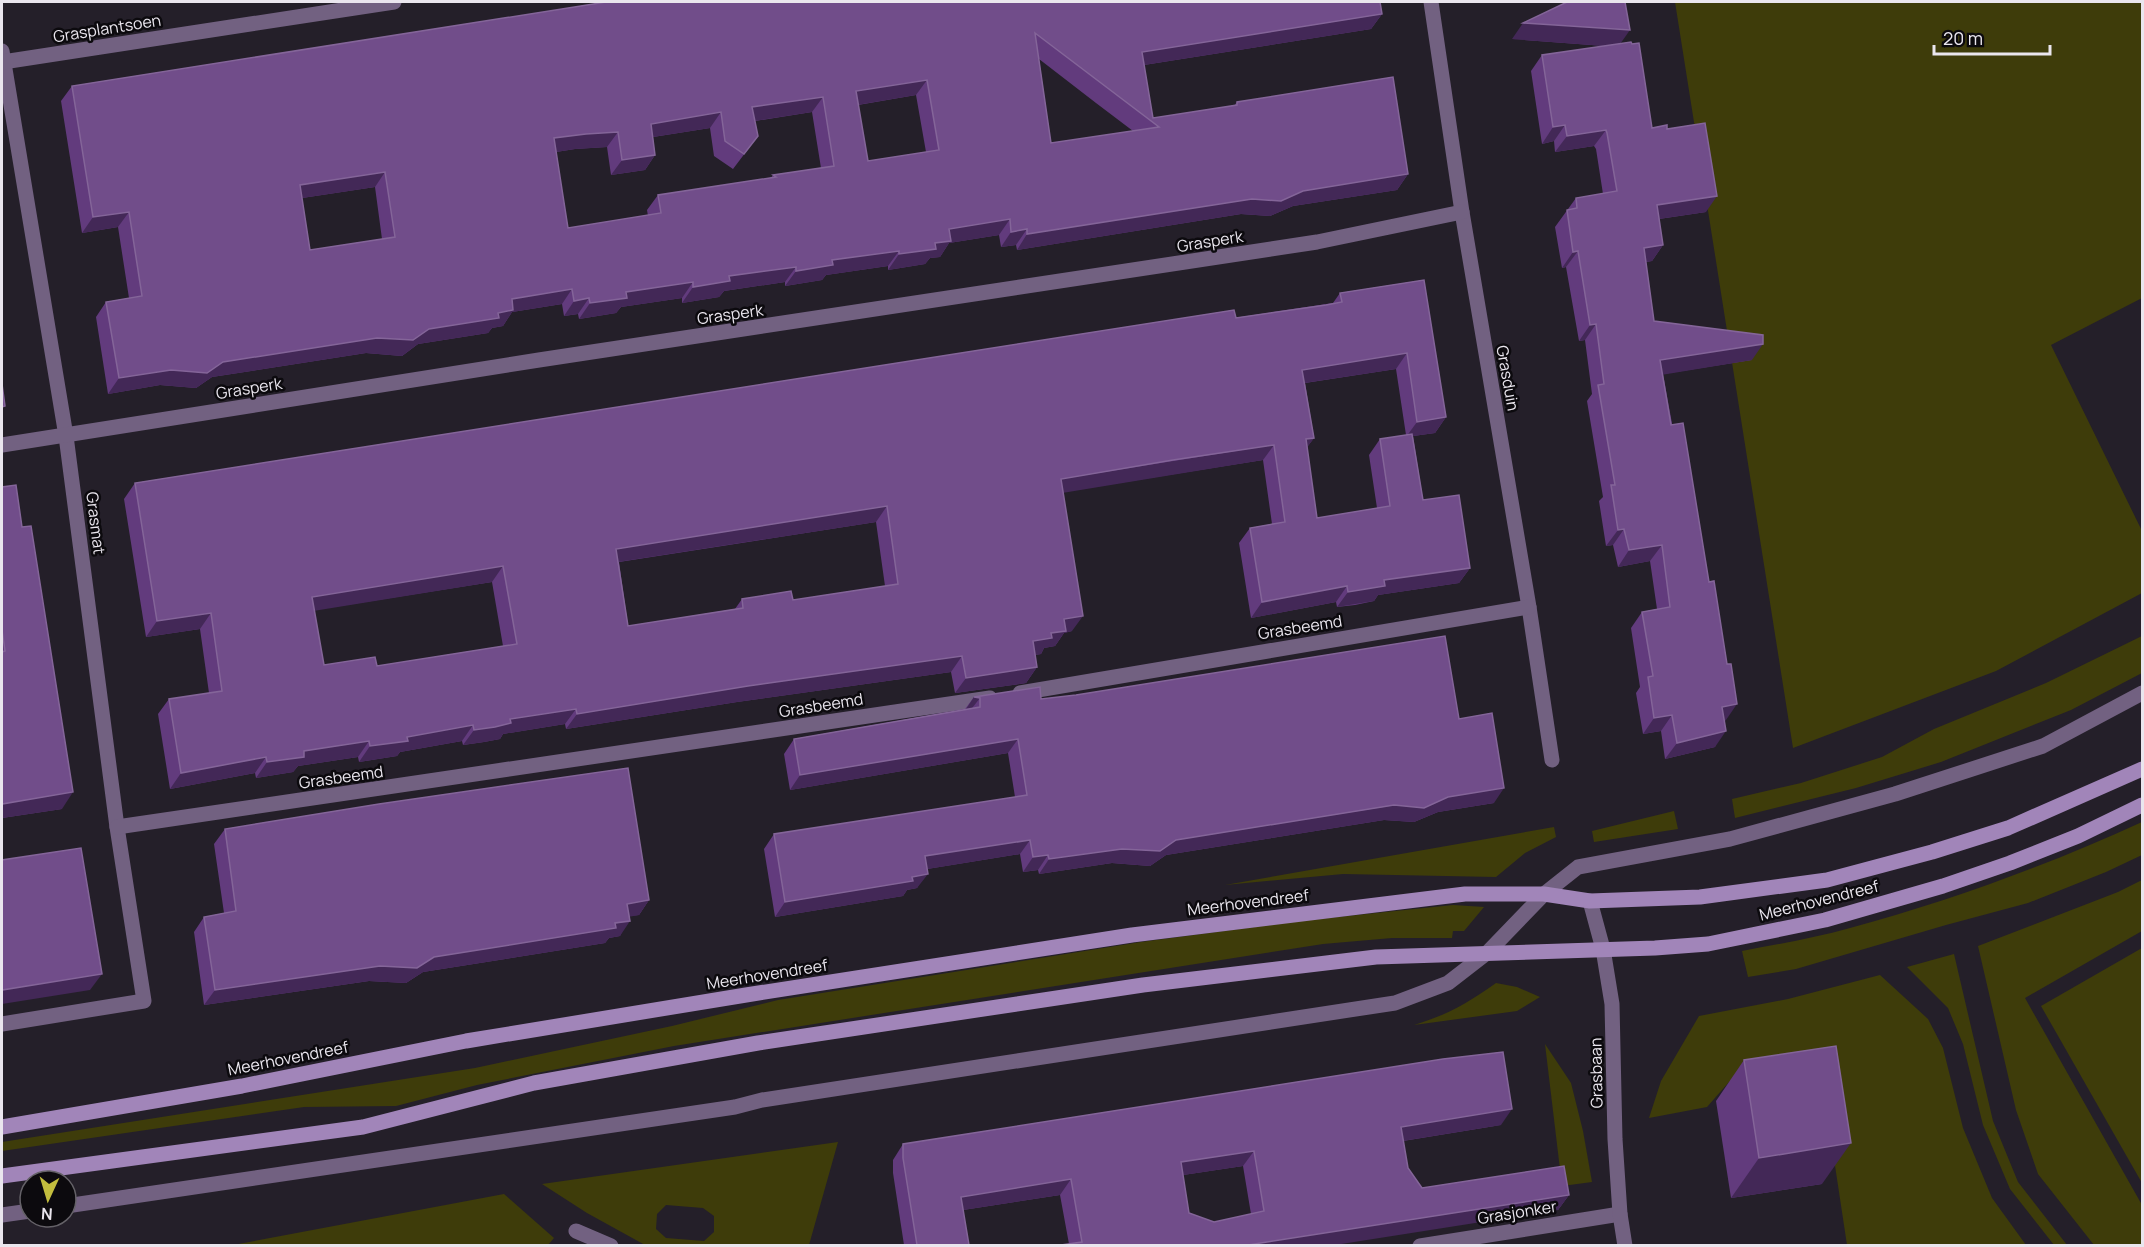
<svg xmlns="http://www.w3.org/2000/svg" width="2144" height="1247" font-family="Manrope,sans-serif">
<rect width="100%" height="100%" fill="#241f29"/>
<g fill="#3e3c0a" fill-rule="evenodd">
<polygon points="1675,2 2142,2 2142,298 2051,345 2142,531 2142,593 1996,671 1793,748"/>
<polygon points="2142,636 2142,673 2071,710 1941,762 1856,788 1735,818 1732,799 1801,783 1882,757 1934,729 2046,683"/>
<polygon points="1674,811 1678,829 1594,842 1592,831"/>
<path d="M2142,822V855L2106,872L2028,903L1946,925L1796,969L1748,977L1742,951C1778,944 1815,938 1850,928C1950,901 2048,865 2142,822Z"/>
<polygon points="1554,827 1556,837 1525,853 1496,877 1343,874 1225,885"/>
<polygon points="2142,880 2142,931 2025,998 2142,1205 2142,1245 2094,1245 2038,1174 2016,1110 1978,946 2118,892"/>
<polygon points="1453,905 1484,907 1464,931 1453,931 1452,938 1392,938 1323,944 674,1046 477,1085 396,1106 304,1107 2,1151 2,1142 475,1068 672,1026 778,1000 1141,942 1309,920"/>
<polygon points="2142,948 2142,1183 2041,1006"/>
<polygon points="1954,954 1993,1121 2018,1182 2067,1245 2054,1245 2010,1189 1983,1125 1963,1044 1948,1008 1907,967"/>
<polygon points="1880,975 1928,1019 1943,1048 1963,1128 1992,1198 2026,1245 1847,1245 1821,1073 1729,1082 1707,1107 1649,1118 1661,1081 1699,1016 1788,999"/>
<path d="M1496,983L1517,987L1540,997L1517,1011L1414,1025C1449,1014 1466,1004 1496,983Z"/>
<polygon points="1545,1044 1571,1083 1583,1131 1592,1182 1562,1186"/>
<path d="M838,1142L809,1245H645L587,1213L542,1184ZM666,1205L703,1208L714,1216V1232L704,1241L666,1238L656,1229L657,1214Z"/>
<polygon points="504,1194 554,1238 548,1245 233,1245"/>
</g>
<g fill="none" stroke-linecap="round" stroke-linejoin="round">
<g stroke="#726181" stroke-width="15">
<polyline points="66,1206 735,1107 762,1100 1395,1003 1448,983 1488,952 1544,894 1578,867 1730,839 1895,794 2043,746 2142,693"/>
<polyline points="2,1215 30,1211"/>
</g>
<g stroke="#726181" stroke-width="15">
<polyline points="1431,2 1462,212 1529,607 1552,760"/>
<polyline points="2,51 66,436 117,827 144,1001 2,1024"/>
<polyline points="3,62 394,2"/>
<polyline points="2,445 539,360 1317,242 1462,212"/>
<polyline points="1020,693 1529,607"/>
<polyline points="117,827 990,698"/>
<polyline points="576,1231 611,1246"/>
<polyline points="1420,1246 1620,1214"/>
</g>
<polyline stroke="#726181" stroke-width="15" points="1590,901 1603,949 1612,1004 1615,1139 1620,1214 1625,1246"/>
<g stroke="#a185b9" stroke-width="15">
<polyline points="2,1127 242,1086 466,1041 746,995 1132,935 1465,894 1544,894 1590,901 1700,897 1827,880 1932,852 2008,828 2142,769"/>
<polyline points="2,1176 363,1127 534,1083 758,1043 1143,985 1376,957 1655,948 1708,944 1825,920 1943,886 2010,863 2078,836 2142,805"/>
</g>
</g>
<g fill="#623b7d" fill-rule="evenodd">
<path d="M1382,14L1371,29L1144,65L1153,118L1234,106L1237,102L1408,174L1397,190L1293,206L1270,216L1241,214L1017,250L1016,245L1001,247L999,235L949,243L940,257L930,258L925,264L888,270V266L826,275L822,280L785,286V282L724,291L719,297L682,303V298L621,307L616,313L579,319L578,314L564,316L562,304L512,312L503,326L492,328L488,333L418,344L402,356L366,353L212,377L196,388L160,385L108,394L96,317L106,302L129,298L118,227L82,233L61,101L72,86ZM1039,59L1096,103L1133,131L1051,143ZM916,95L926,152L868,161L858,105ZM812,112L821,168L773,175L771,178L658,195L647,210L648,216L568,228L556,152L575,149L607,147L611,175L645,170L655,155L653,137L710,128L714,156L733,169L758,136L755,121ZM375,187L382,239L310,250L302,198Z"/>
<polygon points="1512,39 1620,43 1652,128 1667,129 1706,212 1659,219 1663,245 1652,261 1646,262 1654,321 1752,360 1663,374 1726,720 1724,721 1715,747 1665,759 1661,731 1643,734 1636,693 1640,687 1631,628 1642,612 1657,609 1650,561 1618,567 1613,545 1606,546 1599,501 1603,497 1587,401 1592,394 1585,340 1579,341 1566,267 1562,268 1555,227 1576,198 1603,194 1596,149 1594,146 1555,152 1554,141 1542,144 1531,71 1542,55 1605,46"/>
<path d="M1424,280L1446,417L1435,433L1413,436L1423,500L1470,568L1459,583L1378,595L1374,601L1355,605L1337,607L1336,602L1251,618L1239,543L1250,528L1272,524L1263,460L1162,476L1063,492L1072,631L1064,633L1055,646L1044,648L1041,654L1035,655L1037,667L1026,683L955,693L951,672L737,702L566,729L565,724L503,734L500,739L484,742L463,745L462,741L400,752L397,756L359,762L358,757L298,766L293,772L256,778L255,773L170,789L158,714L169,699L209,693L200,629L146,637L124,499L135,483L1333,303L1340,293ZM1396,369L1406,435L1380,439L1369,455L1377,508L1317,518L1307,447L1314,438L1305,383ZM876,522L885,586L793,600L742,599L735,609L628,626L619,562ZM492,582L503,646L377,666L324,665L314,610Z"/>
<polygon points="2,487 62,809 2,818"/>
<polygon points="974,697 1041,699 1459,719 1494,803 1438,812 1414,822 1384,820 1166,855 1150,866 1112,863 1039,874 1038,870 1023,872 1020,854 927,869 917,888 907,890 903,896 775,917 764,849 774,834 1015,797 1008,753 790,790 784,754 794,739 965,709"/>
<polygon points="225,829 649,900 639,915 629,916 620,936 609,938 605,943 423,972 406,983 369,981 204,1005 194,932 204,917 224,913 214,844"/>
<polygon points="1744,1060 1822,1184 1731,1198 1716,1101"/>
<path d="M1501,1125L1403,1141L1408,1168L1422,1188L1569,1195L1558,1210L1069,1244L1060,1195L963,1210L969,1245H904L893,1173V1160L903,1144ZM1243,1166L1251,1214L1214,1222L1189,1213L1183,1175Z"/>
</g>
<g fill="#432857">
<polygon points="1382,14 1371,29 1131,67 1142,52"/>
<polygon points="1523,23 1630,30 1618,47 1512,39"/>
<polygon points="927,80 916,95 845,107 856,91"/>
<polygon points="823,97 812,112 741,123 752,107"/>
<polygon points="721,112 710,128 640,139 651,124"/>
<polygon points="1565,125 1554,141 1542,144 1553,127"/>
<polygon points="1606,130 1594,146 1555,152 1567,136"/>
<polygon points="618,132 607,147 575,149 543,154 554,138 586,134"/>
<polygon points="655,155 645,170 611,175 622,160"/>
<polygon points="385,172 375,187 289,200 300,185"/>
<polygon points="1408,174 1397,190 1293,206 1270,216 1241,214 1017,250 1027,234"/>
<polygon points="1717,196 1706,212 1645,221 1657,205"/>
<polygon points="129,212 118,227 82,233 93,217"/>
<polygon points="1010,219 999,235 949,243 940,257 930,258 925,264 888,270 899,254 935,243 949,229"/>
<polygon points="1027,229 1016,245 1001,247 1011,232"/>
<polygon points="1663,245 1652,261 1632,264 1644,248"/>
<polygon points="899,251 888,266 826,275 822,280 785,286 796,271 832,260"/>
<polygon points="1578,251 1566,267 1562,268 1573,252"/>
<polygon points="796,267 785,282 724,291 719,297 682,303 693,287 729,276"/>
<polygon points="693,282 682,298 621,307 616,313 579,319 590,303 626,292"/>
<polygon points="572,289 562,304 512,312 503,326 492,328 488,333 418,344 402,356 366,353 212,377 196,388 160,385 108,394 119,378 429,329 498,313 512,299"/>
<polygon points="589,298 578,314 564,316 574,301"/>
<polygon points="1596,324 1585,340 1579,341 1590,325"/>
<polygon points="1763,344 1752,360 1649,377 1660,360"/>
<polygon points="1407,353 1396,369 1291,385 1302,370"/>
<polygon points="1446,417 1435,433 1406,437 1417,422"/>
<polygon points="1314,438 1303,453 1306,439"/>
<polygon points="1274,445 1263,460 1050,495 1061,479"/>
<polygon points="887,506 876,522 605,564 616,549"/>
<polygon points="1624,529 1613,545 1606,546 1618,530"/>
<polygon points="1662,545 1650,561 1618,567 1629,550"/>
<polygon points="503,566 492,582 301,613 312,597"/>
<polygon points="1470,568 1459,583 1378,595 1374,601 1337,607 1348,592 1384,580"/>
<polygon points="1347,586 1336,602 1251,618 1262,602"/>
<polygon points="211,613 200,629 146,637 157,621"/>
<polygon points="1083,616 1072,631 1064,633 1055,646 1044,648 1041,654 1022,657 1033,641 1064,619"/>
<polygon points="962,656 951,672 737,702 566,729 577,714 748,686"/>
<polygon points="1037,667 1026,683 955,693 966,678"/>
<polygon points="974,697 980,698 969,712 964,712"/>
<polygon points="1737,704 1726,720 1711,723 1722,707"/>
<polygon points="576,709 565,724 503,734 500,739 484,742 463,745 474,730 510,719"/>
<polygon points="1672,715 1661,731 1643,734 1654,718"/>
<polygon points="473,725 462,741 400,752 397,756 359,762 370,746 407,737"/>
<polygon points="1726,731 1715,747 1665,759 1677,743"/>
<polygon points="1018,739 1008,753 790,790 800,775"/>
<polygon points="369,741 358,757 298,766 293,772 256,778 267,762 304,751"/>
<polygon points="266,757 255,773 170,789 181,773"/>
<polygon points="1504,788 1494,803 1438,812 1414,822 1384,820 1166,855 1150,866 1112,863 1039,874 1049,859 1176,840"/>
<polygon points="73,792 62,809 2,818 2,804"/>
<polygon points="1030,840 1020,854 915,871 925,856"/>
<polygon points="1048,855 1038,870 1023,872 1033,857"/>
<polygon points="928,874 917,888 907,890 903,896 775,917 785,902"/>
<polygon points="649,900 639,915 617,919 627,904"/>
<polygon points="630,921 620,936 609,938 605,943 423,972 406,983 369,981 204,1005 215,990 434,957"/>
<polygon points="102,974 90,990 2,1004 2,990"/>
<polygon points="1512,1109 1501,1125 1390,1143 1401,1127"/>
<polygon points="1851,1143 1822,1184 1731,1198 1759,1158"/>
<polygon points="1254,1151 1243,1166 1170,1177 1181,1162"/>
<polygon points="1071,1179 1060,1195 950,1212 961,1197"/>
<polygon points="1569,1195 1558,1210 1335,1245 1248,1245"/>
</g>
<g fill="#714d8a" stroke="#846599" stroke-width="1.5" fill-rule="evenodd">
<path d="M606,2H1380L1382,14L1142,52L1153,118L1237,105V102L1393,77L1408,174L1303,191L1281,201L1252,199L1027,234V229L1011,232L1010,219L949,229L951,241L935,243L936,249L899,254V251L832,260L833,265L796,271V267L729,276L730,281L693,287V282L626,292L627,298L590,303L589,298L574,301L572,289L512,299L513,310L498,313L499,318L429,329L413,340L377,338L223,362L207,373L171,370L119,378L106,302L142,296L129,212L93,217L72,86ZM1035,33L1159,127L1051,143ZM927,80L939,150L868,161L856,91ZM823,97L834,166L773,175L776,177L658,195L661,213L568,228L554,138L586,134L618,132L622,160L655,155L651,124L721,112L725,141L744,154L758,136L752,107ZM385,172L395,237L310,250L300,185Z"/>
<polygon points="1567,2 1625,2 1630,30 1523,23"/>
<polygon points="1631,42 1632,44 1639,43 1652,128 1667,125 1667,129 1705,123 1717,196 1657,205 1663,245 1644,248 1654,321 1763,335 1763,344 1660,360 1671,425 1683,423 1709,582 1714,581 1727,664 1731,664 1737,704 1722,707 1726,731 1677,743 1672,715 1654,718 1648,677 1653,676 1642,612 1670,607 1662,545 1629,550 1624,529 1618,530 1611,485 1615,485 1598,385 1604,384 1596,324 1590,325 1578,251 1573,252 1567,210 1577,208 1576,198 1617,191 1607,133 1606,130 1567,136 1565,125 1553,127 1542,55"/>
<path d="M1424,280L1446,417L1417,422L1407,353L1302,370L1314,438L1306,439L1317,518L1390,506L1380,439L1412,434L1423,500L1459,495L1470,568L1384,580L1385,586L1366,589L1348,592L1347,586L1262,602L1250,528L1285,522L1274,445L1173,460L1061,479L1083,616L1064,619L1066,631L1051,633L1052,638L1033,641L1037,667L966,678L962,656L748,686L577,714L576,709L510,719L511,723L495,727L474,730L473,725L407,737L408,741L370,746L369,741L304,751V757L267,762L266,757L181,773L169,699L222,691L211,613L157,621L135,483L1234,310L1236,318L1326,305L1342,302L1340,293ZM887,506L898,584L793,600L791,591L742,599L743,608L628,626L616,549ZM503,566L517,644L377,666L375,657L324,665L312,597Z"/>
<polygon points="2,384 5,406 2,407"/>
<polygon points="16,485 22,527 31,526 73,792 2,804 2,652 5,651 2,630 2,487"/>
<polygon points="1445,636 1459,719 1492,713 1504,788 1448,797 1424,808 1394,805 1176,840 1160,851 1122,849 1049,859 1048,855 1033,857 1030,840 925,856 928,874 912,877 913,881 785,902 774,834 1027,795 1018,739 800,775 794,739 980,707 980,698 974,697 1040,687 1041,699 1076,695"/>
<polygon points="628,768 649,900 627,904 630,921 615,923 616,928 434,957 417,968 380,966 215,990 204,917 236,911 225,829 379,804"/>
<polygon points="81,848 102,974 2,990 2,860"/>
<polygon points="1836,1046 1851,1143 1759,1158 1744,1060"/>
<path d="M1503,1052L1512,1109L1401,1127L1408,1168L1422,1188L1564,1166L1569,1195L1248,1245H1061L1082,1242L1071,1179L961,1197L969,1245H917L903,1158V1144L1443,1059ZM1254,1151L1264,1211L1214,1222L1189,1213L1181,1162Z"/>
</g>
<g text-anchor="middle" stroke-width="5" stroke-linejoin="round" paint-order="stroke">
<g font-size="16" fill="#eae6ee" stroke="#0c0a0e">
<text transform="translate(107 28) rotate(-9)" y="6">Grasplantsoen</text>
<text transform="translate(1210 241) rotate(-9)" y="6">Grasperk</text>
<text transform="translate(730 314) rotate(-8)" y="6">Grasperk</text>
<text transform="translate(1508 378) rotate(80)" y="6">Grasduin</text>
<text transform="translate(249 388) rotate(-9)" y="6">Grasperk</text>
<text transform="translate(96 523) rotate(83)" y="6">Grasmat</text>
<text transform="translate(1300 627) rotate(-9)" y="6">Grasbeemd</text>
<text transform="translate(821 705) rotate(-9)" y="6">Grasbeemd</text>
<text transform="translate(341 777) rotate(-8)" y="6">Grasbeemd</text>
<text transform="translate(1819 900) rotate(-14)" y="6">Meerhovendreef</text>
<text transform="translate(1248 902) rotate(-7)" y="6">Meerhovendreef</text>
<text transform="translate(767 974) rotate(-9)" y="6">Meerhovendreef</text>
<text transform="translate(288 1058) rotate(-11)" y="6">Meerhovendreef</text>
<text transform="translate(1596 1073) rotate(-91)" y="6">Grasbaan</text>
<text transform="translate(1517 1212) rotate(-9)" y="6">Grasjonker</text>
</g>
</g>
<rect width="2144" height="1247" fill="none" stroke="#eae6ee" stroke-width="6"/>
<g transform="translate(48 1199) rotate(184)"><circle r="28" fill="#0c0a0e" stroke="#656268" stroke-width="1.5"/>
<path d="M0-4.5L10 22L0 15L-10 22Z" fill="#c3bd3e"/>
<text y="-9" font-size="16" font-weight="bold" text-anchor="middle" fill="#eae6ee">N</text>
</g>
<path d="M1934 45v9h116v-9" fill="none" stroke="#eae6ee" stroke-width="3"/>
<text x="1943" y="45" font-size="18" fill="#eae6ee" stroke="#0c0a0e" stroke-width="4.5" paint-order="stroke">20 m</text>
</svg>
